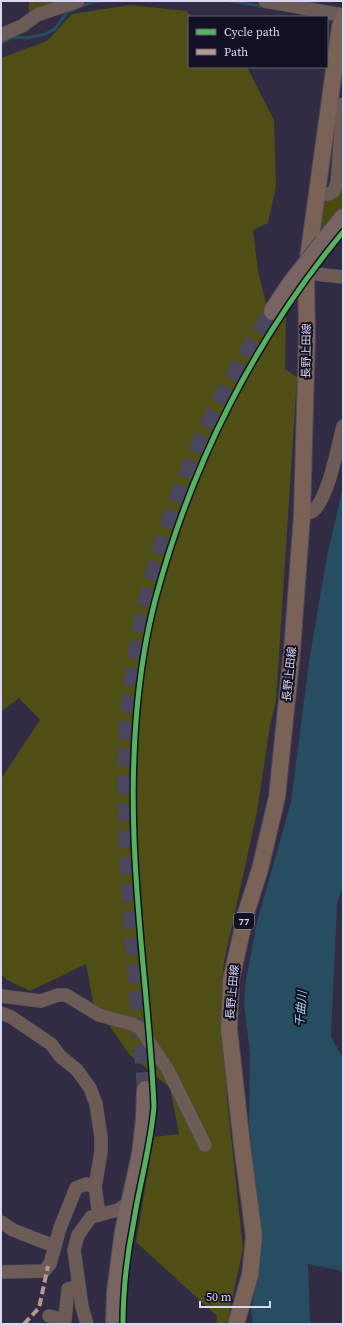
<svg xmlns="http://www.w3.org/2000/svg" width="344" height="1325" font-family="'Source Serif 4','Noto Sans JP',serif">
<rect width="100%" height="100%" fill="#312c43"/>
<polygon fill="#4c4a0a" points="343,123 343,207 317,240 321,202 332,196"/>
<g fill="#4e4e15">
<polygon points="29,1 58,1 29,11"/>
<polygon points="130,5 186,11 193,17 189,17 189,67 247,67 274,120 276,186 268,223 253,230 258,271 267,307 286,317 285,369 297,377 276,701 270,725 257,812 224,962 222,986 227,1099 243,1248 227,1324 216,1324 217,1316 136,1242 154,1137 179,1134 170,1088 129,1054 93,1002 86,964 30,991 7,980 1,974 1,779 40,720 19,698 1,712 1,58 47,41 72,14"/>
</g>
<polygon fill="#264d60" points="343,487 343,885 337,904 331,1037 343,1058 343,1273 338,1270 308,1264 310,1320 312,1324 253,1324 251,1311 261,1256 249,1120 250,1053 244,1003 246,979 257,922 291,802 309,662 327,556"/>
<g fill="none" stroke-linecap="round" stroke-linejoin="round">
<g stroke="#264d60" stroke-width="3">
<polyline points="230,1 266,7"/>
<polyline points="327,19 337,21"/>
<polyline points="1,43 13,37 27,38 45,34 55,29 67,12 92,2 103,1"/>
</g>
<path stroke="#4a465d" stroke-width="18" stroke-dasharray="18 9" stroke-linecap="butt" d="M146,1090C142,1036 137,982 133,928C128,854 123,779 130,705C140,607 168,509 211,421C229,383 251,347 273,311"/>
<defs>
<g id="minor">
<polyline points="265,1 343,15"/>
<polyline points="1,35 22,26 37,15 78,1"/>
<polyline points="316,194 329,194 334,191 337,183 343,104"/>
<polyline points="306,273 343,277"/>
<path d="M302,515C305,514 310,513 313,511C328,499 338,446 343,426"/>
<polyline points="1,996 41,1001 58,995 66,995 99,1015 132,1024 140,1028 168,1070 205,1145"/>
<polyline points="1,1013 11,1017 51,1044 60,1056 77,1070 90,1088 96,1104 101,1137 101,1152 95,1187 99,1215"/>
<polyline points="1,1222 13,1230 54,1246"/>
<polyline points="1,1272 44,1271 50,1264 60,1228 76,1188 86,1184 95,1187"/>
<polyline points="49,1316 65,1320 68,1289 79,1286"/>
<polyline points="87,1324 82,1307 74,1250 78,1235 91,1217 118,1210 130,1202"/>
</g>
<polyline id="major" points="236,1324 250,1275 254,1236 242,1145 229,1029 231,980 246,913 260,869 277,797 292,651 302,515 307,335 306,273 340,27 343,18"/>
<g id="highway">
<polyline points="323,243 343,218"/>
<polyline points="273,311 291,284"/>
<polyline points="115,1324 116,1292 124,1231 141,1154 145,1119 146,1090"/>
</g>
</defs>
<use href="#minor" stroke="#4d495d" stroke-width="14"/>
<use href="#major" stroke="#4d495d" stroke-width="18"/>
<use href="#highway" stroke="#4d495d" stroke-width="20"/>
<use href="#minor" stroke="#6d5c56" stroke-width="13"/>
<use href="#major" stroke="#7b6256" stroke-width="16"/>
<use href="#highway" stroke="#786461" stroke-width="18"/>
<defs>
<polyline id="highway-bridge" points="291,284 323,243"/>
</defs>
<use href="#highway-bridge" stroke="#4d495d" stroke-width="20" stroke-linecap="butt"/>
<use href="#highway-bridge" stroke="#786461" stroke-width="18"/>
<polyline stroke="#b69a8f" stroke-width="4" stroke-dasharray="8 4" stroke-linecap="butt" points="24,1324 39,1308 48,1266"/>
<defs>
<path id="cycleway" d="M123,1324C123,1289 127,1255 134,1220C140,1182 151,1145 154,1106C150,1016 137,927 134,837C131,760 136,672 156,597C192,463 255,338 343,232"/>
</defs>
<use href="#cycleway" stroke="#131023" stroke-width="8"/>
<use href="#cycleway" stroke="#56b35d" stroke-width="5"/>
</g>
<g text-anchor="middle" stroke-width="4" stroke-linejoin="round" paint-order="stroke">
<rect fill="#131023" stroke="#9e9bb5" stroke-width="1" x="234" y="913" width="20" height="16" rx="3"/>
<g font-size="10" font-weight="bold" fill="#d9d7f3">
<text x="244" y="925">77</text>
</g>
<g font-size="11" fill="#d9d7f3" stroke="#131023">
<text transform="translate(306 351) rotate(-89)" y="4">長野上田線</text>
<text transform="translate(289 674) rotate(-84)" y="4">長野上田線</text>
<text transform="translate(232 992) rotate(-85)" y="4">長野上田線</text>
</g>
<g font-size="12" font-style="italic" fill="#9dd5f1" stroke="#131023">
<text transform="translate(301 1009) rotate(-85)" y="4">千曲川</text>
</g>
</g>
<rect width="344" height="1325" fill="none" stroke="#d9d7f3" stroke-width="4"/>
<rect x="188" y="16" width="140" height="52" fill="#131023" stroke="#626076"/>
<rect x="196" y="29" width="20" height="6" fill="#56b35d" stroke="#626076"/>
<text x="224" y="36" font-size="12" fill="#d9d7f3">Cycle path</text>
<rect x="196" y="49" width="20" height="6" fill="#b69a8f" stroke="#626076"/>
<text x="224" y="56" font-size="12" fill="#d9d7f3">Path</text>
<path d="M200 1301v6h70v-6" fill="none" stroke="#d9d7f3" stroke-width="2"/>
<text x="206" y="1301" font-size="12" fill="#d9d7f3" stroke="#131023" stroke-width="3" paint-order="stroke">50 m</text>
</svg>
